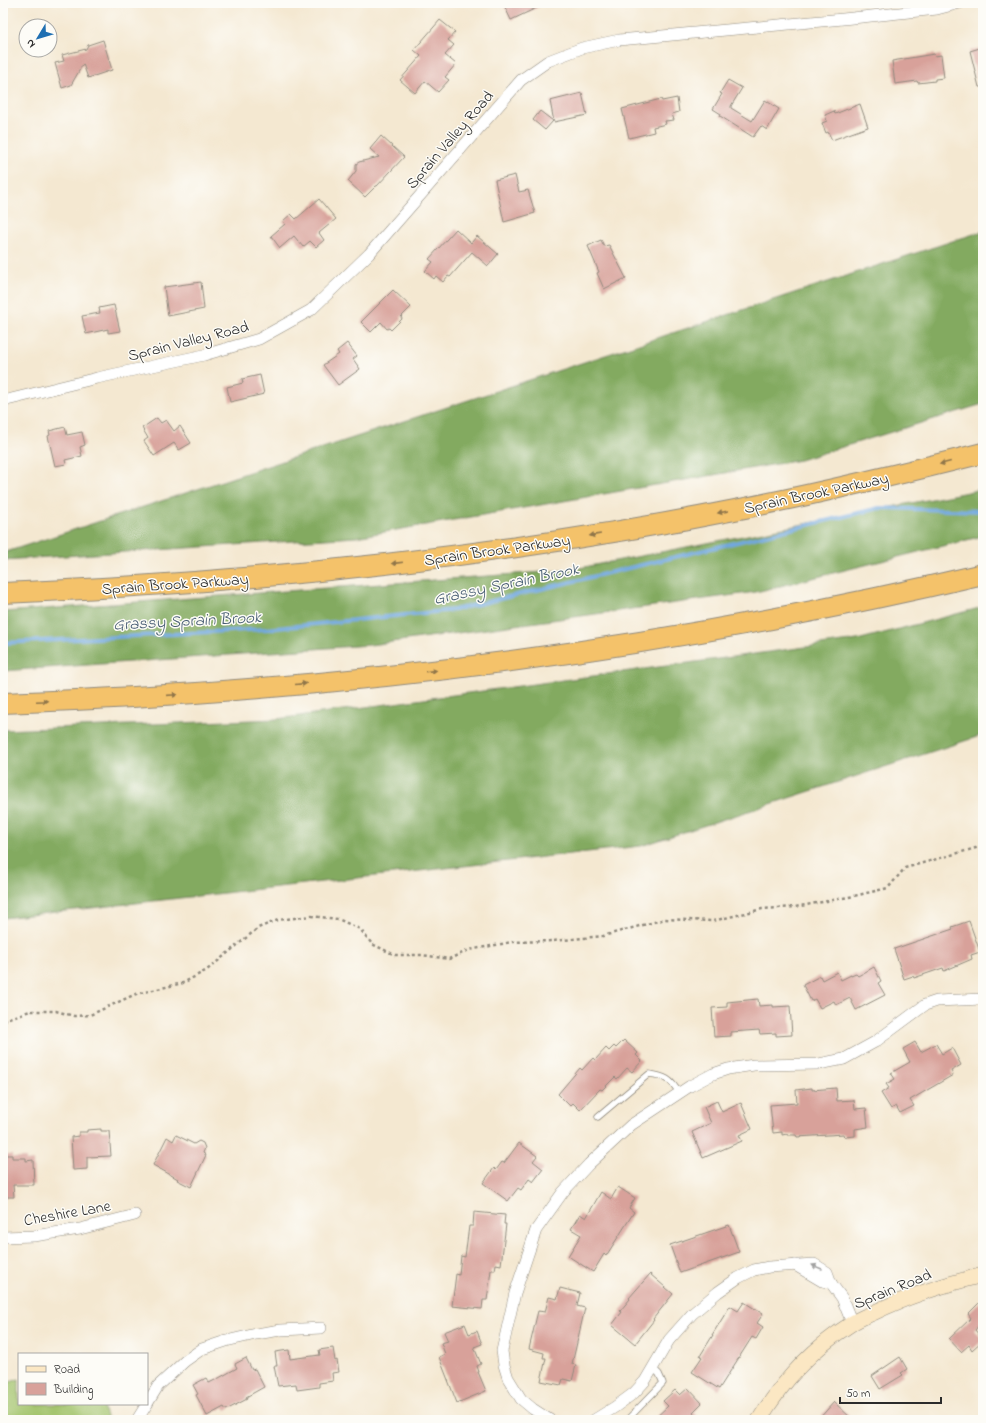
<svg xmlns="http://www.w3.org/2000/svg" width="986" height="1423" font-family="'Indie Flower',sans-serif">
<rect width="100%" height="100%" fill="#fdfcf7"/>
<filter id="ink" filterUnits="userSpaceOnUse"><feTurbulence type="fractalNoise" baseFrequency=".025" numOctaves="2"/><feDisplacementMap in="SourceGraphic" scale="8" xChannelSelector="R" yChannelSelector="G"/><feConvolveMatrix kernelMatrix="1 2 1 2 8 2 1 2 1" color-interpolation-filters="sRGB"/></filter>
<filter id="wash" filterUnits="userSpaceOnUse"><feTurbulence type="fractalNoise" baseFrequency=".012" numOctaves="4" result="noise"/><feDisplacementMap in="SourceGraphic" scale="16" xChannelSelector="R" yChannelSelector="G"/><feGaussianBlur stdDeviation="0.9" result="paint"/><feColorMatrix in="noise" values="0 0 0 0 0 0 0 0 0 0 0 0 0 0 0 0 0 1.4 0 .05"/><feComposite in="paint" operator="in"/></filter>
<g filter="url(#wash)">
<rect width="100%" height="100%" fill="#f4e8d1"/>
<polygon fill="#a4c56e" stroke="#68784c" points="19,1379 19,1404 102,1404 107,1420 3,1420 3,1384"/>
<g fill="#83aa61" stroke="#576a46">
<polygon points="983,231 983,404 800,460 356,537 3,560 3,553"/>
<polygon points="983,489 983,536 756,592 370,645 3,671 3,612 569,570"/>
<polygon points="983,607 983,735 641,846 3,918 3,730 277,719 857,640"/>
</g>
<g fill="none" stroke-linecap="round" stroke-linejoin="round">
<polyline stroke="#71a8df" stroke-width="4" points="3,643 267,629 454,610 879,508 983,511"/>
</g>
<g id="blocks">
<g fill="#d8a19a">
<polygon points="503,3 547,3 511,20"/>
<polygon points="440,20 455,32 448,40 454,45 445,55 456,64 445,77 449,80 438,92 425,81 415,93 400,80 421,56 414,50"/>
<polygon points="103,40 112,70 88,78 83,64 71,85 62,88 55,63 64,61 62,55 86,49 88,45"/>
<polygon points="983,47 983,87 979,87 970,51"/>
<polygon points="934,54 935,56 941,55 944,78 935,79 935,81 918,83 917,81 895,84 892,61"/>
<polygon points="728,80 742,88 731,106 731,108 752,121 765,100 779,109 767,130 761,126 753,137 720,116 721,114 713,109 722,94 720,93"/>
<polygon points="582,93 587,115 554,122 550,101"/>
<polygon points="677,98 679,112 672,114 674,120 665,121 666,124 653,127 654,132 629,138 622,109 661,99 662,101"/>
<polygon points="860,104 868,127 832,140 828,132 826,133 822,123 827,121 825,115 834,111 835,114"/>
<polygon points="540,111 553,121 545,130 533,120"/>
<polygon points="381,136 404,157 377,186 376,186 365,197 348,181 356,171 356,164 359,162 379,157 370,149"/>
<polygon points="515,175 519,192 528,190 535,213 504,222 495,180"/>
<polygon points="319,199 336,219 319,233 324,240 316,247 310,241 303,247 294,236 280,248 271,236 285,224 283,221 291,214 296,219"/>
<polygon points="456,229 471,243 477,236 498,254 488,266 472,252 450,277 448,276 443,282 436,276 434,279 425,271 433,262 429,259"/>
<polygon points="601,240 604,246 609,245 626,278 604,289 597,273 599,272 588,246"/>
<polygon points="201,282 204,309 168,316 164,287"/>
<polygon points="393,290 411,307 401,317 402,319 391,330 389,328 387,329 381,322 371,332 361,322"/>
<polygon points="114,305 120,331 108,333 108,329 86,334 82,316 100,313 99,308"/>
<polygon points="347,343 357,356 353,359 360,369 338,385 323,365 339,354 337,351"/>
<polygon points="260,375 264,394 230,402 227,387 243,383 242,379"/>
<polygon points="157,418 161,423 166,420 174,431 180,426 191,443 179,450 174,443 154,456 144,441 148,438 142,428"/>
<polygon points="65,427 67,435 82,432 85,445 80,447 82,456 65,460 66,464 55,466 48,436 50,435 49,431"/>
<polygon points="969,921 980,952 971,955 972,959 944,971 943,968 914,978 913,976 904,979 894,949 953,929 952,927"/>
<polygon points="874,967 881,981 878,983 885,995 856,1010 850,998 836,1005 834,1001 820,1008 815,999 811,1001 803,985 820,976 822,980 837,972 841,980 851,975 851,976 856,974 858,976"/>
<polygon points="758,999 759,1006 773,1005 773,1007 790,1006 792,1035 776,1036 776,1033 760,1034 759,1030 731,1032 731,1036 714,1037 712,1008 727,1007 727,1002"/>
<polygon points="624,1040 638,1053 636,1055 642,1061 632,1072 627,1068 617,1079 615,1077 602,1090 600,1089 580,1110 573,1103 570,1106 558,1094 580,1068 582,1070 593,1058 595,1060 606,1048 609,1051 614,1046 616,1048"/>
<polygon points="915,1042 921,1052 936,1044 942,1054 952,1048 961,1065 951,1071 953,1075 910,1100 914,1106 900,1113 896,1106 891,1109 881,1093 889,1088 886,1084 895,1079 891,1073 910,1062 903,1049"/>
<polygon points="812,1088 812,1090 836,1088 837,1101 854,1100 855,1109 866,1108 868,1127 855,1129 855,1136 845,1137 844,1134 797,1137 796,1135 787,1135 787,1134 782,1135 782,1132 773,1133 770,1105 797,1103 796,1090"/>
<polygon points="717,1101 722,1112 741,1103 752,1129 739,1135 742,1141 703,1158 692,1132 711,1123 704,1107"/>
<polygon points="101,1129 101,1131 109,1131 111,1156 87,1157 87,1169 73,1170 71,1137 79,1136 79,1132 87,1132 87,1130"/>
<polygon points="176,1135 194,1144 199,1141 203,1143 205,1148 203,1153 206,1155 191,1187 177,1180 178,1179 153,1165 167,1137 173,1141"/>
<polygon points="519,1143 537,1156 533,1161 543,1169 533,1182 529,1179 521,1190 518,1188 508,1201 483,1183 494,1168 496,1170 502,1162 504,1163"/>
<polygon points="3,1155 12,1155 12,1158 26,1158 26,1161 33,1160 34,1185 13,1185 14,1197 3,1197"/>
<polygon points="618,1187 635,1198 629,1208 634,1212 606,1256 604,1254 593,1272 568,1256 581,1235 571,1229 580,1214 586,1218 601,1192 611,1199"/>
<polygon points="474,1212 505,1215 504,1224 506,1224 501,1265 496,1264 495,1270 491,1270 487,1300 483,1300 482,1309 452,1306 456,1274 459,1275 461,1256 465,1257 469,1226 473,1226"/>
<polygon points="729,1225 739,1252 680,1273 670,1245"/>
<polygon points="650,1274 673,1294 653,1319 654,1320 635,1344 612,1325 622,1312 620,1311 630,1299 629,1298"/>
<polygon points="560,1288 580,1293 577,1306 585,1308 572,1364 576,1365 572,1381 563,1379 561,1385 541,1381 546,1358 543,1358 544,1353 529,1349 538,1311 545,1312 549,1297 557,1299"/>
<polygon points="983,1299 983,1329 979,1325 975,1330 983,1340 972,1350 969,1345 961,1352 949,1339 971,1318 968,1314"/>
<polygon points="744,1302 763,1314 757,1323 763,1327 756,1339 752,1337 719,1389 692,1372 702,1357 700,1356 713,1335 712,1335 730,1306 738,1311"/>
<polygon points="465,1324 469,1334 477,1331 482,1344 474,1347 481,1364 477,1366 479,1372 478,1372 486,1391 457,1403 439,1357 445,1354 441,1343 448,1341 444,1332"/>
<polygon points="333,1348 335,1361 337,1360 339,1372 332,1373 333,1381 319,1383 319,1387 297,1390 296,1384 278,1386 274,1366 277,1366 275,1352 289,1350 290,1359 320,1355 319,1350"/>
<polygon points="900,1357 907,1369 901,1373 903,1375 880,1389 872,1376"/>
<polygon points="246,1358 252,1370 255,1369 264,1387 246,1397 247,1399 226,1410 224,1407 207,1416 196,1395 198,1394 193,1385 206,1378 209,1383 219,1378 237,1368 235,1364"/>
<polygon points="688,1388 702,1403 693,1412 700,1420 653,1420 668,1406 663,1401 675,1390 680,1395"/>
<polygon points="834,1402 853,1420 818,1420"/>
</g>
</g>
</g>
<g filter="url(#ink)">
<use href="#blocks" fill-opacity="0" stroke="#908a7e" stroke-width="1"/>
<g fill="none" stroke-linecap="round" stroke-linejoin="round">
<defs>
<g id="lane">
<path d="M598,1117L649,1074C665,1076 671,1079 679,1093"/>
<polyline points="627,1420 663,1383 659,1374 653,1368"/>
</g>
<g id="street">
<polyline points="3,401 97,378 204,355 259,339 311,310 369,254 521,80 548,61 582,48 619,40 843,19 937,9 960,3"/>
<polyline points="3,1237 34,1236 80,1229 135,1215"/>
<polyline points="795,1265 822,1281 831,1283"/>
<polyline points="147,1404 158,1386 185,1361 202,1349 226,1341 256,1334 281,1330 321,1328"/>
<polyline points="137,1420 147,1404"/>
<polyline points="550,1420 533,1409 521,1399 508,1378 504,1365 502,1351 515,1293 536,1230 563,1192 589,1164 631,1125 690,1086 713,1074 728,1069 754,1065 819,1064 844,1059 875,1042 925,1005 937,1001 983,999"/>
<polyline points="594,1420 615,1407 634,1393 645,1381 669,1340 692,1314 718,1292 738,1278 754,1270 769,1267 814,1264 827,1272 831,1283 842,1298 852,1323"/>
</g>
<path id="secondary" d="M759,1420C782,1382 813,1348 851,1324C858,1319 866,1316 873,1313C908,1296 946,1284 983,1275"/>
<g id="highway">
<path d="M3,593C252,583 501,557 745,508C825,492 904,473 983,453"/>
<path d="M3,703C333,692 662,650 983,574"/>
</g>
</defs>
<use href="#lane" stroke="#908a7e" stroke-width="7"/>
<use href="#street" stroke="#908a7e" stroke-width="12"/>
<use href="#secondary" stroke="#908a7e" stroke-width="16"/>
<use href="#highway" stroke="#908a7e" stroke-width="22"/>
<polyline stroke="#908a7e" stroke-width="2.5" stroke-dasharray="3 3" stroke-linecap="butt" points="3,1020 30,1011 56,1011 74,1016 90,1015 136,994 183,983 207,970 258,928 278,920 311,916 338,919 360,929 372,944 395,955 422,955 449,959 469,950 512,942 553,941 603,936 665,919 713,921 762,909 795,907 854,896 888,888 905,868 983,846"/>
<use href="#lane" stroke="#fff" stroke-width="5.5"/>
<use href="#street" stroke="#fff" stroke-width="11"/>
<use href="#secondary" stroke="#fbe7c3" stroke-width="15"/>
<use href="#highway" stroke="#f4c26a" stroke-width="20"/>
</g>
<defs><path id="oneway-solid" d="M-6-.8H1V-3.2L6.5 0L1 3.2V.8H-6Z"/></defs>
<g fill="#90764a">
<use href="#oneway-solid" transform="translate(945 463) rotate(166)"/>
<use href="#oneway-solid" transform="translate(723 512) rotate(169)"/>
<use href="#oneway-solid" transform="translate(595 535) rotate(171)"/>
<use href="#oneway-solid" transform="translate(397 563) rotate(173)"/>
<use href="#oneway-solid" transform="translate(431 671) rotate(-7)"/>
<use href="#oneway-solid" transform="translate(301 684) rotate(-5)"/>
<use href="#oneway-solid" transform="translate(172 695) rotate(-4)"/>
<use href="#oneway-solid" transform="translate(42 701) rotate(-2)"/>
</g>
<use fill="#a0a0a0" href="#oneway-solid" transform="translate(817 1267) rotate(-158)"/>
</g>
<g text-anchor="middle" stroke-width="3" stroke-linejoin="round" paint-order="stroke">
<g font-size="16" fill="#2b2b2b" stroke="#fdfcf7">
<text transform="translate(449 139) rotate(-49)" y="6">Sprain Valley Road</text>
<text transform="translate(188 340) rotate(-14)" y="6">Sprain Valley Road</text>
<text transform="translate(816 492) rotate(-12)" y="6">Sprain Brook Parkway</text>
<text transform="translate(497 549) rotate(-8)" y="6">Sprain Brook Parkway</text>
<text transform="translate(175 583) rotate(-4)" y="6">Sprain Brook Parkway</text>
<text transform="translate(67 1212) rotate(-10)" y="6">Cheshire Lane</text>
<text transform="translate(892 1288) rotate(-22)" y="6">Sprain Road</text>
</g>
<g font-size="17" font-style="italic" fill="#475d73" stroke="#fdfcf7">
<text transform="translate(506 583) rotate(-12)" y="6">Grassy Sprain Brook</text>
<text transform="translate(187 620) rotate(-3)" y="6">Grassy Sprain Brook</text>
</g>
</g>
<rect width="986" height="1423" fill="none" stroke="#fdfcf7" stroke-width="16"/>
<rect x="18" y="1353" width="130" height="52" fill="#fdfcf7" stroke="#a9a8a5"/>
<rect x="26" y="1366" width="20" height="6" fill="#fbe7c3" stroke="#a9a8a5"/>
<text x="54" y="1373" font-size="12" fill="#2b2b2b">Road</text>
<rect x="26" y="1383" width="20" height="12" fill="#d8a19a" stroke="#a9a8a5"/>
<text x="54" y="1393" font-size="12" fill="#2b2b2b">Building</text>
<g transform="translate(38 38) rotate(232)"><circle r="19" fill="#fdfcf7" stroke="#a9a8a5"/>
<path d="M0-3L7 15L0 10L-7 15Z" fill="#1f6fb2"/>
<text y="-6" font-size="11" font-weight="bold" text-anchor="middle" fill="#2b2b2b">N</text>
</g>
<path d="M840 1397v6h101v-6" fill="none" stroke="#2b2b2b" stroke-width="2"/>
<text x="846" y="1397" font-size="12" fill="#2b2b2b" stroke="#fdfcf7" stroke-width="3" paint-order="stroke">50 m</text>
</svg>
